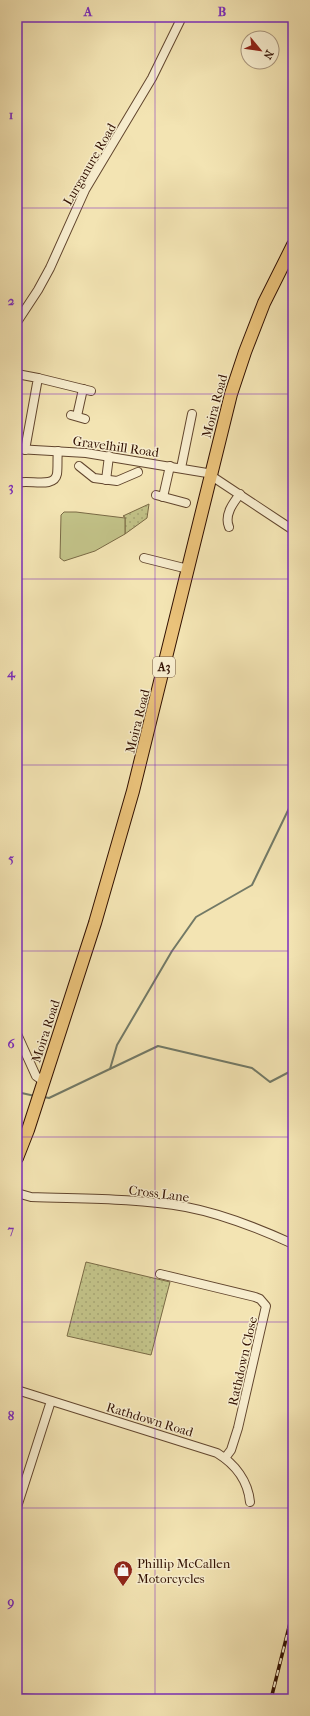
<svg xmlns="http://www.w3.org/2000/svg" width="310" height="1716" font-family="'IM FELL French Canon',serif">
<defs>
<pattern id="grass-dots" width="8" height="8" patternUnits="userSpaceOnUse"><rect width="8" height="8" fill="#c2c288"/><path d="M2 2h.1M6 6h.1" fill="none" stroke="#a7a674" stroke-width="1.8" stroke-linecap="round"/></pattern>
</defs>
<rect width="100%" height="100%" fill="#f3e4b3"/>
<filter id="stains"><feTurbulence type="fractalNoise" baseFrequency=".005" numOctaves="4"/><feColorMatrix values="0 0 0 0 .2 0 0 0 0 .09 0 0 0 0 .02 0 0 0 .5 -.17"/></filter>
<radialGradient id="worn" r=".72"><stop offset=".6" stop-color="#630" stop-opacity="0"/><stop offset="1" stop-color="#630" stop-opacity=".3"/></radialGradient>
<g fill="url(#grass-dots)" stroke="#7a6a45">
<polygon points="149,504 147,518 125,534 125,517 123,516"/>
<polygon points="86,1262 170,1282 151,1355 67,1336"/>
</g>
<polygon fill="#c2c288" stroke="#7a6a45" points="64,512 76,512 125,518 125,534 95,551 64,561 60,558 61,515"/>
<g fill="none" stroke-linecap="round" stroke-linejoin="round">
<g stroke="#727966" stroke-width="2">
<polyline points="110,1069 117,1045 172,951 196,917 252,885 293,800"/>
<polyline points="17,1092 35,1096"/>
<polyline points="44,1097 49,1098 158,1046 252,1068 270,1082 293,1070"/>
</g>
<defs>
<g id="minor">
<polyline points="17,322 38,290 50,268 85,190 152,78 182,17"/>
<polyline points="17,374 38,378 25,450"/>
<polyline points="38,378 91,391"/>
<polyline points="71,415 85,419"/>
<polyline points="77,416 83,389"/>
<polyline points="17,449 86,453 207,473 293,530"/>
<polyline points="79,466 94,478 117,481 138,472"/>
<polyline points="181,468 192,414"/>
<polyline points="106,480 109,456"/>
<path d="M17,483C29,479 54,489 57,474C58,466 57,458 58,451"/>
<polyline points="156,495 186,503"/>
<polyline points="163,497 170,466"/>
<path d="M229,527C224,515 233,503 240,494"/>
<polyline points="144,558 188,569"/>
<polyline points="17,1034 36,1076 43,1081"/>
<path d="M17,1193L31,1197C82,1199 135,1198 186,1207C223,1214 258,1228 293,1244"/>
<polyline points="160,1274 255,1297 260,1299 266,1306 238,1428 231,1450 225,1458"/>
<path d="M17,1390L217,1453C235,1464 248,1481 250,1502"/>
<polyline points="17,1507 51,1401"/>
<polyline points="17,1698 36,1699"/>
</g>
<polyline id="highway" points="17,1158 28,1130 95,923 133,791 231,394 245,352 264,303 293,245"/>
</defs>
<use href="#minor" stroke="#62462e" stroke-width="10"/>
<use href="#highway" stroke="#321102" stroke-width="14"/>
<use href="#minor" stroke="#f7edce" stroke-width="8"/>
<use href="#highway" stroke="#eac27a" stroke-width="12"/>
<defs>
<polyline id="rail" points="271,1699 293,1611"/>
</defs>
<use href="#rail" stroke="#321102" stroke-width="3.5"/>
<use href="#rail" stroke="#f7edce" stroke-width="2" stroke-dasharray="6" stroke-linecap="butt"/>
</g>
<path fill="none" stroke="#7b2cbf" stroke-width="1" stroke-opacity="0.55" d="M155,17V1699M17,208H293M17,394H293M17,579H293M17,765H293M17,951H293M17,1137H293M17,1322H293M17,1508H293"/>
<defs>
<symbol id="shop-pin" viewBox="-11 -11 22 30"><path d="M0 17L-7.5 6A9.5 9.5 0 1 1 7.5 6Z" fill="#8f2418" stroke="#f7edce"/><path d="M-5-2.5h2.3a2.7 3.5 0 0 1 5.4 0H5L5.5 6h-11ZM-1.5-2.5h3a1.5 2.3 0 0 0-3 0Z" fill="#fff"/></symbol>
</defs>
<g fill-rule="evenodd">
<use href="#shop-pin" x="112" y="1559" width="22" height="30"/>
</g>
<g text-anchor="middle" stroke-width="3" stroke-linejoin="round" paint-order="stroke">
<rect fill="#f7edce" stroke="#6d533f" stroke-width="1" x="153" y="657" width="22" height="20" rx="3"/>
<g font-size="12" font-weight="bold" fill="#321102">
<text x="164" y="671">A3</text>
</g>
<g font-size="13" fill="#321102" stroke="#f7edce">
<text transform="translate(89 164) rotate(-60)" y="5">Lurganure Road</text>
<text transform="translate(214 406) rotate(-75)" y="5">Moira Road</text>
<text transform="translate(116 446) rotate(8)" y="5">Gravelhill Road</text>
<text transform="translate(137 721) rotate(-76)" y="5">Moira Road</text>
<text transform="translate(45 1031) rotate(-72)" y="5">Moira Road</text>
<text transform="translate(159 1193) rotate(7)" y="5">Cross Lane</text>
<text transform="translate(242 1361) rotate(-77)" y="5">Rathdown Close</text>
<text transform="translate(150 1419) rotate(17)" y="5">Rathdown Road</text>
</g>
<g font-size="13" fill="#321102" stroke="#f7edce" text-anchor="start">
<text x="137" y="1568">Phillip McCallen<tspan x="137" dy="15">Motorcycles</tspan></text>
</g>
</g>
<rect width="310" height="1716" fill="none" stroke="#f3e4b3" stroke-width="44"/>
<g transform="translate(260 50) rotate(119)"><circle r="19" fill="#f7edce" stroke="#a8957c"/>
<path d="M0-3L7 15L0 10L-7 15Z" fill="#8f2418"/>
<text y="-6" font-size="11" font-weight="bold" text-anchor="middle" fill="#321102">N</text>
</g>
<rect x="22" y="22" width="266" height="1672" fill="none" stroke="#7b2cbf" stroke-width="1.5"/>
<g font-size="13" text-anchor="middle" font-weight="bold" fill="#7b2cbf">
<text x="88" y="16">A</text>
<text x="222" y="16">B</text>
<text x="11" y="119">1</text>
<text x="11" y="305">2</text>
<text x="11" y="491">3</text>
<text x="11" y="677">4</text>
<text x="11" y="863">5</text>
<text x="11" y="1048">6</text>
<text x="11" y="1234">7</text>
<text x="11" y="1420">8</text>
<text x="11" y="1606">9</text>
</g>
<rect width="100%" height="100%" filter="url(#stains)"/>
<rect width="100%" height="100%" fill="url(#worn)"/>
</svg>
